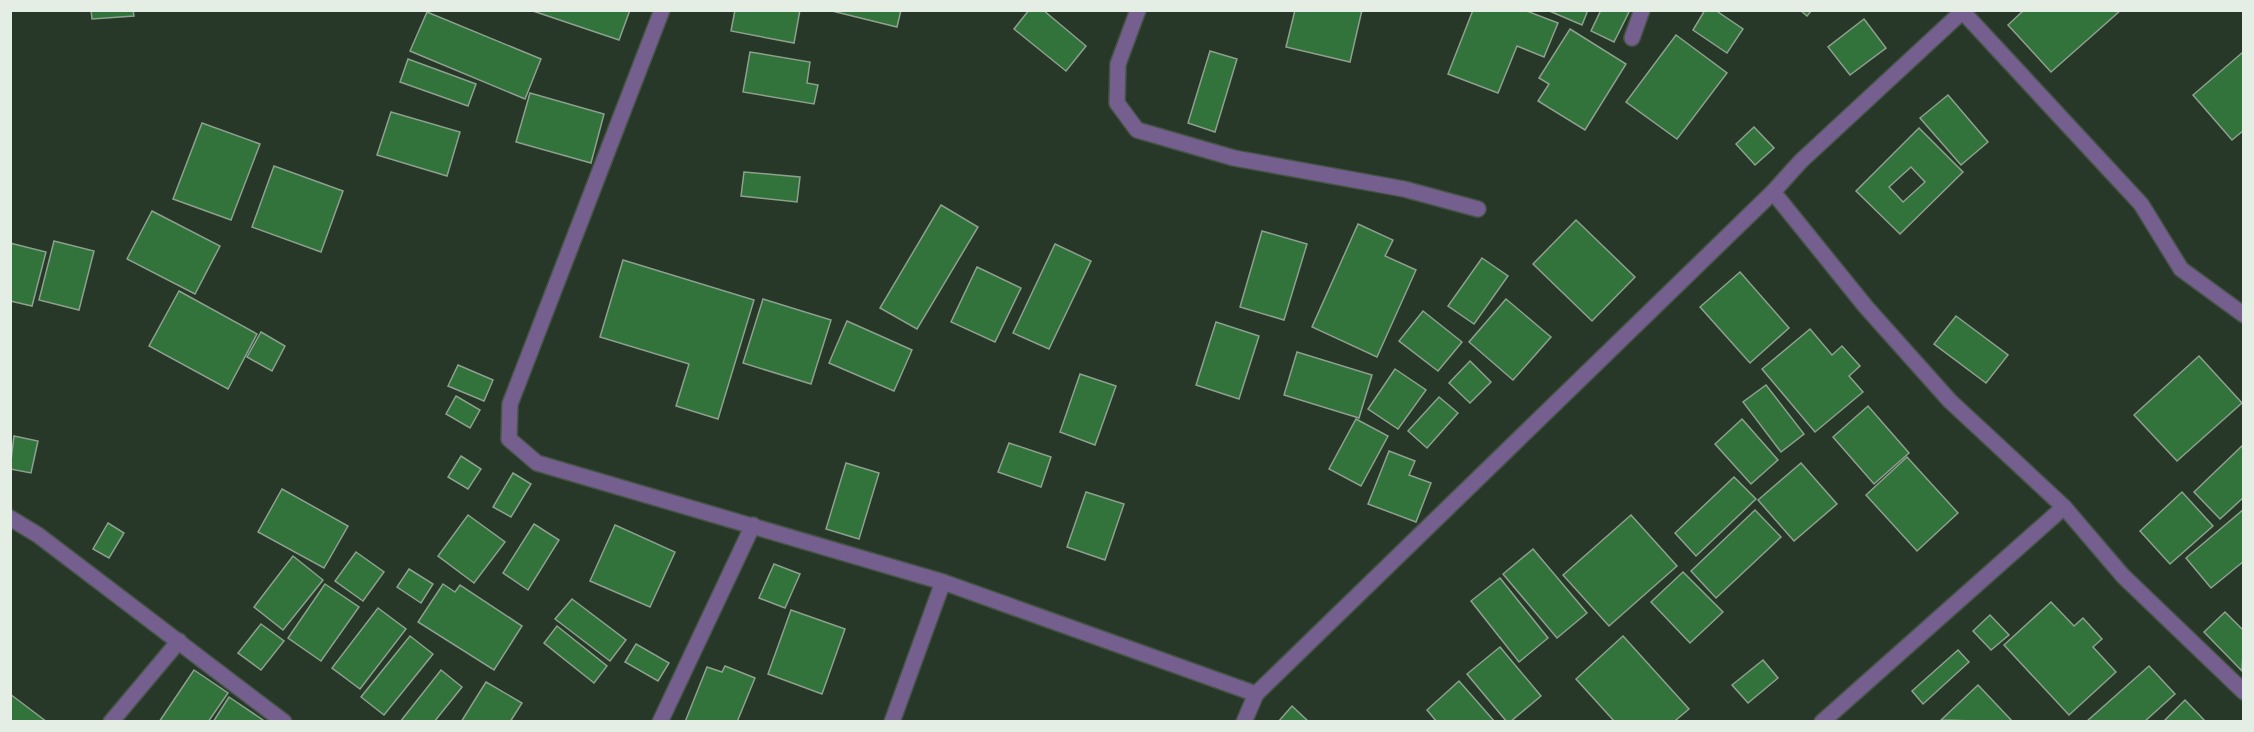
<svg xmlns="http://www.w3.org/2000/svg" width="2254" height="732" font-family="'Public Sans',sans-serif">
<rect width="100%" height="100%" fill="#273728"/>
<g fill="#31733a" stroke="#8ea08f" stroke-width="1.5" fill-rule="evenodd">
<polygon points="91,10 133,10 134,16 92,19"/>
<polygon points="530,10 630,10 619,40"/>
<polygon points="735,10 800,10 794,43 731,31"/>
<polygon points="828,10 901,10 897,27"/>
<polygon points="1029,10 1043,10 1086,46 1066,71 1014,29"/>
<polygon points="1295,10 1362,10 1350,62 1286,47"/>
<polygon points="1473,10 1524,10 1558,23 1544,57 1517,46 1498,93 1448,74"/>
<polygon points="1547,10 1588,10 1582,25"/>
<polygon points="1601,10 1630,10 1614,42 1591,31"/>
<polygon points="1705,10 1715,10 1743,29 1727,53 1693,30"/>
<polygon points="1800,10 1812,10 1807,16"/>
<polygon points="2024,10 2121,10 2051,72 2008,25"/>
<polygon points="427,12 541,59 525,99 410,51"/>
<polygon points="1864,19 1886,48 1850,75 1828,47"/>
<polygon points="1570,29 1626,64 1585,130 1538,101 1549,84 1539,78"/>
<polygon points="1676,35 1727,73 1677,139 1626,102"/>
<polygon points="1210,51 1237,59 1215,132 1188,123"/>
<polygon points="750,52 810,62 807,83 818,85 814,104 743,92"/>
<polygon points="2243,52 2244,130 2232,140 2193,95"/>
<polygon points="408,59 476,84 468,106 400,82"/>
<polygon points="530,93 604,114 591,163 516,142"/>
<polygon points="1948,95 1988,142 1961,165 1920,118"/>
<polygon points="391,112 460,132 447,176 377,155"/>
<polygon points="202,123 260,144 231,220 173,199"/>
<polygon points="1754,127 1774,148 1755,165 1736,144"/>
<path d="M1919,128L1963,172L1900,234L1856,191ZM1911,167L1925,182L1903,202L1889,187Z"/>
<polygon points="274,166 343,191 321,252 252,227"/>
<polygon points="744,172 800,177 797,202 741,196"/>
<polygon points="941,205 978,227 917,329 880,308"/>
<polygon points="152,211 220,246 195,294 127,259"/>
<polygon points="1576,220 1635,277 1592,321 1533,264"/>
<polygon points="1358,224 1393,240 1385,256 1416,270 1377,357 1312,327"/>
<polygon points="1262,231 1307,244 1284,320 1240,307"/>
<polygon points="54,241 94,251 79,310 39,300"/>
<polygon points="10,243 46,252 32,306 10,301"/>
<polygon points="1055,244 1091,261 1049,349 1013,333"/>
<polygon points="1482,258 1508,276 1474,324 1448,306"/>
<polygon points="623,260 754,300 718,419 676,406 689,364 600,337"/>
<polygon points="977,267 1021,288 995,342 951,322"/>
<polygon points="1740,272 1789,328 1750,363 1700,307"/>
<polygon points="179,291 257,334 228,389 149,346"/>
<polygon points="763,299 831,320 811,384 743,363"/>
<polygon points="1506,299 1551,337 1513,380 1469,342"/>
<polygon points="1423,311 1462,342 1438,371 1399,341"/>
<polygon points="1956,316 2008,355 1986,383 1934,344"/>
<polygon points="847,321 912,350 894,391 829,363"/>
<polygon points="1216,322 1259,336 1239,399 1196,385"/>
<polygon points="1810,329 1832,355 1842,346 1860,366 1849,376 1863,392 1815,432 1762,369"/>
<polygon points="261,332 285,346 272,371 247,357"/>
<polygon points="1297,352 1372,375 1359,418 1284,395"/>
<polygon points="2199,356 2242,403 2177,461 2134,415"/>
<polygon points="1470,361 1491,382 1470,403 1449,383"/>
<polygon points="458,365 493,380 484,401 448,386"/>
<polygon points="1395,369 1426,390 1398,429 1368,409"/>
<polygon points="1080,374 1116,386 1095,445 1060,432"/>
<polygon points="1766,385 1804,434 1781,452 1743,402"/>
<polygon points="456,396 480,410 470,428 446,414"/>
<polygon points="1439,397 1458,413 1427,448 1408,431"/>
<polygon points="1868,406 1909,453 1874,484 1833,437"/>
<polygon points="1356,419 1388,436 1361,486 1329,469"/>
<polygon points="1742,419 1778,460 1751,484 1715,444"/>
<polygon points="14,436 38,441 31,473 10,469"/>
<polygon points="1009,443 1051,457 1041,487 998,472"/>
<polygon points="2244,444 2244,497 2220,519 2194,492"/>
<polygon points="1389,451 1415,461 1409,475 1431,483 1416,522 1368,504"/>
<polygon points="461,456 481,469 468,489 448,477"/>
<polygon points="1907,457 1958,513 1917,551 1866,495"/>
<polygon points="846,463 879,473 859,539 826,529"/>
<polygon points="1801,463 1837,504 1794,541 1758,500"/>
<polygon points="513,473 531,484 511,517 493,507"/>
<polygon points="1734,477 1756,499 1696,556 1675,533"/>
<polygon points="282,489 348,526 324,568 258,532"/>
<polygon points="1086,492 1124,504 1105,560 1067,547"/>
<polygon points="2182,492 2213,526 2170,564 2140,531"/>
<polygon points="2244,509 2244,561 2211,588 2186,558"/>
<polygon points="1755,510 1781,537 1716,598 1691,571"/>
<polygon points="468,515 505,542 474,583 438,556"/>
<polygon points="1631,515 1677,566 1609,626 1563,575"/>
<polygon points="108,523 124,533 109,558 93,549"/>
<polygon points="534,524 559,540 528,590 503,573"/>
<polygon points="615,525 675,552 650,607 590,581"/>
<polygon points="1533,549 1587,613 1557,638 1503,574"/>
<polygon points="356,552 384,572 363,601 335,581"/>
<polygon points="293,556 323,580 283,630 254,607"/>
<polygon points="774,564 800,574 785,608 759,598"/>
<polygon points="409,569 433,584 421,603 397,587"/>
<polygon points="1683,572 1723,612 1690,643 1651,602"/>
<polygon points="1500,578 1548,638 1519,662 1471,601"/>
<polygon points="325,584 359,607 321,661 288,638"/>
<polygon points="443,584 455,592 460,585 522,626 494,670 418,622"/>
<polygon points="572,599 626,640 610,661 555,619"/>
<polygon points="2051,602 2074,626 2083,618 2102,639 2093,647 2116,672 2069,715 2004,645"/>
<polygon points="378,608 406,629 360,689 332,668"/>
<polygon points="791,610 845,629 822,694 768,674"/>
<polygon points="2225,612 2244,631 2242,671 2204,632"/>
<polygon points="1990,615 2009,635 1991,650 1973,631"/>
<polygon points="261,624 284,641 261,670 238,653"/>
<polygon points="557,626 607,666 594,683 544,643"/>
<polygon points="410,636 433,654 384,715 361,697"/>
<polygon points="1623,636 1689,709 1676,720 1678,722 1615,722 1576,679"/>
<polygon points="636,644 669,663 658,681 625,662"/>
<polygon points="1500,647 1541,696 1510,722 1507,722 1467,674"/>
<polygon points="1958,650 1969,662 1923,704 1912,691"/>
<polygon points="1763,660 1778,678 1748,703 1732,685"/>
<polygon points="725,666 755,678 737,722 685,722 707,667 722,672"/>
<polygon points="2149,666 2175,694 2144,722 2086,722"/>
<polygon points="194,670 228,693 208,722 159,722"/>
<polygon points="441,670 462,687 434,722 400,722"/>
<polygon points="1459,681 1495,722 1437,722 1427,710"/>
<polygon points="486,682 522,703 510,722 461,722"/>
<polygon points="1978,685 2013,722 1941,720"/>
<polygon points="10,694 47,722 10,722"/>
<polygon points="229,697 263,720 262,722 213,722"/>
<polygon points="2185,700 2206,722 2163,722"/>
<polygon points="1292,706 1309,722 1278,722"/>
</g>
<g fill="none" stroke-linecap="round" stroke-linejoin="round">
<defs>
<g id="minor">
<polyline points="662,10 510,404 509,439 537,463 943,582 1256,694 1244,722"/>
<polyline points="1138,10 1118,64 1117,103 1137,130 1234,158 1404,189 1478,209"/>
<polyline points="1963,12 2141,204 2181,269 2244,315"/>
<polyline points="1632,38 1642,10"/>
<polyline points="1773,192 1866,307 1950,401 2064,507 2123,576 2244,692"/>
<polyline points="10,518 38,535 284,722"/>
<polyline points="1256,694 1773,192 1801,161 1964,10"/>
<polyline points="111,722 179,641"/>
<polyline points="660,722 753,525"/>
<polyline points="892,722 943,582"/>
<polyline points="1822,722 2064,507"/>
</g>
</defs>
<use href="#minor" stroke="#455446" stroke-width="18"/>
<use href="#minor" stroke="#745f8e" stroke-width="15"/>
</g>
<rect width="2254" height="732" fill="none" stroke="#e4eee5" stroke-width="24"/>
</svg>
